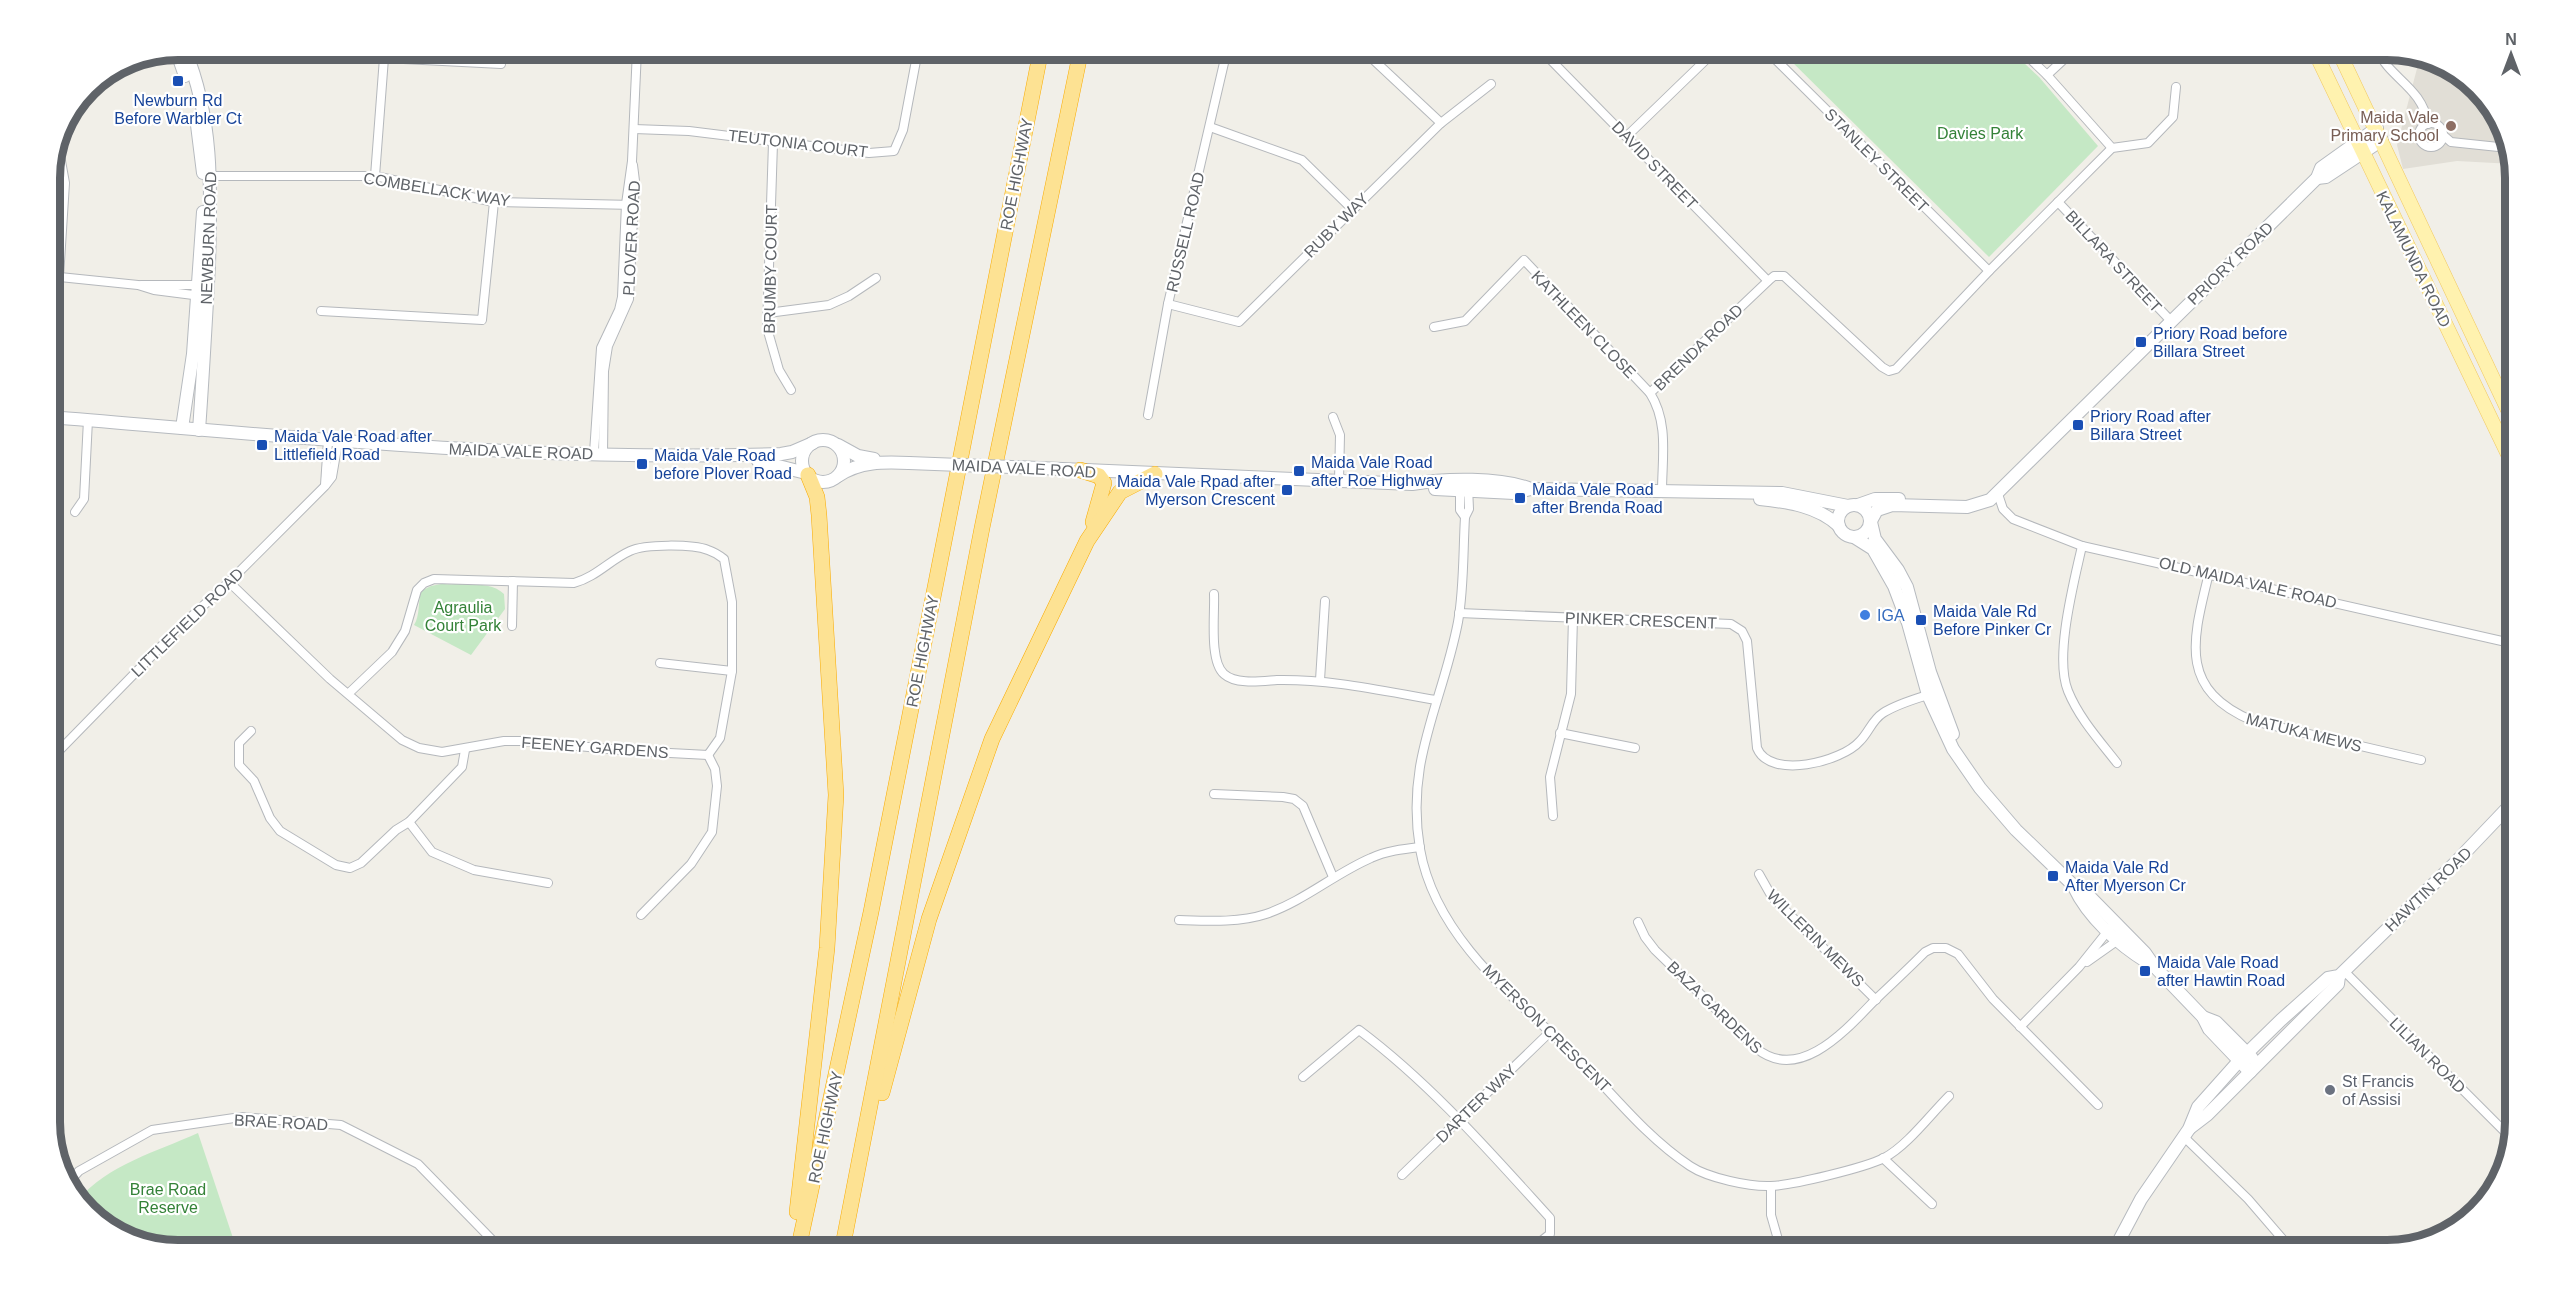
<svg xmlns="http://www.w3.org/2000/svg" width="2565" height="1300" font-family="Arial,sans-serif">
<rect width="100%" height="100%" fill="#f1efe8"/>
<polygon fill="#e1ded6" points="2420,57 2444,63 2494,107 2513,164 2457,161 2403,169 2397,145"/>
<g fill="#c5e8c5">
<polygon points="1780,50 2010,50 2039,77 2098,146 1989,257"/>
<path d="M441,584C459,585 491,580 504,594L505,609L471,655L414,625C420,616 418,602 421,591L431,586Z"/>
<path d="M198,1133L237,1250H178L121,1237L78,1200C109,1164 156,1152 198,1133Z"/>
</g>
<g fill="none" stroke-linecap="round" stroke-linejoin="round">
<defs>
<g id="street">
<polyline points="345,50 384,58 501,64"/>
<polyline points="1363,50 1441,123"/>
<polyline points="1541,50 1768,281"/>
<polyline points="1766,50 1989,271"/>
<polyline points="2021,50 2047,75 2112,148"/>
<path d="M2378,50C2388,78 2422,86 2428,124"/>
<polyline points="2047,75 2074,50"/>
<circle cx="2431" cy="135" r="12"/>
<polyline points="1210,127 1302,160 1352,209"/>
<polyline points="634,129 689,131 869,153 894,151 903,130 918,50"/>
<polyline points="2443,135 2451,142 2508,148"/>
<polyline points="1627,136 1716,50"/>
<polyline points="57,139 65,183 59,277"/>
<polyline points="773,143 767,328 779,370 791,390"/>
<polyline points="207,176 375,176 494,202 634,205"/>
<polyline points="375,176 384,58"/>
<polyline points="2058,202 2171,321"/>
<polyline points="50,276 138,285 154,290 201,296"/>
<polyline points="141,285 203,285"/>
<polyline points="1168,304 1239,322 1441,123 1491,84"/>
<polyline points="321,311 482,320 494,202"/>
<polyline points="768,313 829,305 849,296 876,278"/>
<polyline points="1434,327 1465,321 1524,260 1650,393"/>
<polyline points="1148,415 1168,304 1227,50"/>
<polyline points="1333,417 1340,435 1339,481"/>
<polyline points="594,453 601,348 619,310 622,297 626,204 632,161 637,50"/>
<polyline points="603,454 604,371 608,346 629,299 635,181 633,165"/>
<polyline points="325,485 328,441"/>
<polyline points="1460,486 1460,510 1465,517"/>
<path d="M1468,487L1469,509L1465,517C1463,551 1464,589 1458,622C1442,705 1405,760 1420,849C1434,930 1503,989 1561,1042C1604,1082 1640,1133 1690,1166C1708,1178 1750,1187 1771,1186C1793,1185 1864,1168 1884,1158C1907,1146 1930,1115 1949,1096"/>
<path d="M1662,492C1662,458 1669,423 1650,393L1768,281L1774,276H1784L1882,367L1889,371L1896,369L1989,271L2112,148L2148,143L2173,117L2176,87"/>
<polyline points="1998,494 2003,509 2013,519 2082,546 2515,644"/>
<polyline points="75,512 84,499 88,420"/>
<path d="M2082,546C2074,582 2054,657 2068,691C2079,718 2099,740 2117,763"/>
<path d="M2209,573C2193,639 2177,689 2253,721L2421,760"/>
<path d="M229,582L330,679L402,740L419,748L442,752L504,741H523L632,751L708,755L720,738L732,671V602L724,559C719,555 714,552 708,550C692,544 645,544 630,551C610,560 596,577 574,583L434,579L424,583L417,590L405,631L392,652L348,694"/>
<path d="M1214,594C1215,614 1209,661 1224,674C1236,685 1262,681 1277,680C1331,679 1383,691 1436,700"/>
<path d="M1459,613L1731,624L1742,631L1747,641L1757,748C1770,780 1842,762 1860,741C1869,732 1872,720 1883,713C1897,704 1915,699 1931,694"/>
<polyline points="512,626 513,581"/>
<polyline points="660,663 732,671"/>
<polyline points="1320,680 1325,601"/>
<polyline points="251,731 239,743 239,765 254,781 270,818 280,831 336,865 350,868 361,863 396,830 409,822 462,767 465,750"/>
<polyline points="1560,733 1635,748"/>
<polyline points="50,760 180,627 229,582 325,486 332,477 338,442"/>
<polyline points="1214,794 1283,797 1294,799 1303,806 1333,877"/>
<polyline points="1553,816 1550,777 1571,694 1573,617"/>
<polyline points="409,822 432,852 474,870 548,883"/>
<polyline points="1759,874 1772,897 1876,1000"/>
<polyline points="641,915 691,864 712,832 717,786 715,769 708,755"/>
<path d="M1179,920C1207,921 1239,923 1266,914C1304,901 1334,874 1371,858C1386,851 1403,849 1420,847"/>
<path d="M1638,922L1645,937L1655,950L1756,1048C1799,1084 1846,1030 1875,1000C1892,984 1909,968 1925,952L1933,948H1946L1958,954L1993,999L2098,1105"/>
<polyline points="2087,962 2121,938"/>
<polyline points="2344,971 2512,1139"/>
<polyline points="2020,1027 2079,967 2111,927"/>
<path d="M1303,1077L1359,1030C1431,1084 1490,1152 1550,1218V1234L1530,1250"/>
<polyline points="2183,1136 2248,1199 2292,1250"/>
<polyline points="1883,1158 1932,1204"/>
<polyline points="1402,1175 1550,1032"/>
<polyline points="68,1183 79,1171 152,1130 241,1117 341,1125 418,1164 502,1250"/>
<polyline points="1771,1186 1771,1215 1781,1250"/>
</g>
<g id="secondary">
<polyline points="176,50 185,76"/>
<path d="M185,50C214,120 211,191 209,265C206,320 203,375 199,430"/>
<polyline points="197,125 203,173"/>
<polyline points="2317,178 2326,177 2382,140"/>
<path d="M50,417C293,437 536,462 781,454L792,452L813,443"/>
<polyline points="182,428 193,354 203,212"/>
<circle cx="823" cy="461" r="21"/>
<polyline points="838,445 858,456 874,459"/>
<polyline points="758,461 806,473"/>
<path d="M1039,468L1412,484C1445,478 1500,477 1531,489"/>
<path d="M838,476C860,461 884,462 909,463"/>
<polyline points="1435,489 1514,493 1531,489 1782,493 1848,506"/>
<path d="M1760,499C1788,502 1818,506 1839,526"/>
<circle cx="1854" cy="521" r="16"/>
<polyline points="1858,505 1875,499 1899,499"/>
<polyline points="1871,521 1877,510 1892,505 1967,507 1990,500 2317,178 2321,168 2377,128"/>
<polyline points="1871,522 1875,539 1898,570 1907,587 1930,672 1953,734"/>
<polyline points="1854,537 1873,549 1894,586 1908,623 1928,695 1953,749 1980,788 2016,830 2074,886 2089,896 2145,953 2154,966 2203,1017 2209,1029 2250,1072"/>
<path d="M2074,887C2088,917 2119,945 2147,962"/>
<polyline points="2203,1017 2216,1022 2252,1058"/>
<polyline points="2190,1128 2207,1115 2338,984 2339,976"/>
<polyline points="2114,1250 2141,1199 2189,1129 2198,1107 2239,1061 2281,1020 2328,978 2339,976 2454,864 2515,800"/>
</g>
<g id="primary">
<polyline points="2314,50 2515,469"/>
<polyline points="2338,50 2515,425"/>
</g>
<g id="highway">
<polyline points="1080,470 1099,476 1104,483 1093,522"/>
<polyline points="882,1093 929,919 992,739 1087,541 1120,492 1155,474"/>
<polyline points="797,1212 827,948 836,795 819,515 817,497 808,475"/>
<polyline points="798,1250 871,912 1041,50"/>
<polyline points="842,1250 982,528 1081,50"/>
</g>
</defs>
<use href="#street" stroke="#b5b8bc" stroke-width="10"/>
<use href="#secondary" stroke="#b6babf" stroke-width="14"/>
<use href="#primary" stroke="#f2c960" stroke-width="15"/>
<use href="#highway" stroke="#f9ab00" stroke-width="16"/>
<use href="#street" stroke="#fff" stroke-width="8"/>
<use href="#secondary" stroke="#fff" stroke-width="12"/>
<use href="#primary" stroke="#fff2af" stroke-width="14"/>
<use href="#highway" stroke="#fde293" stroke-width="15"/>
<defs>
<polyline id="secondary-bridge" points="909,463 1039,468"/>
</defs>
<use href="#secondary-bridge" stroke="#b6babf" stroke-width="14" stroke-linecap="butt"/>
<use href="#secondary-bridge" stroke="#fff" stroke-width="12"/>
</g>
<g fill="#1a4fb4" stroke="#fff" stroke-width="2">
<rect x="172" y="75" width="12" height="12" rx="3"/>
<rect x="2135" y="336" width="12" height="12" rx="3"/>
<rect x="2072" y="419" width="12" height="12" rx="3"/>
<rect x="256" y="439" width="12" height="12" rx="3"/>
<rect x="636" y="458" width="12" height="12" rx="3"/>
<rect x="1293" y="465" width="12" height="12" rx="3"/>
<rect x="1281" y="484" width="12" height="12" rx="3"/>
<rect x="1514" y="492" width="12" height="12" rx="3"/>
<rect x="1915" y="614" width="12" height="12" rx="3"/>
<rect x="2047" y="870" width="12" height="12" rx="3"/>
<rect x="2139" y="965" width="12" height="12" rx="3"/>
</g>
<circle fill="#8d6e63" stroke="#fff" stroke-width="2" cx="2451" cy="126" r="6"/>
<circle fill="#3f7fe0" stroke="#fff" stroke-width="2" cx="1865" cy="615" r="6"/>
<circle fill="#6b7280" stroke="#fff" stroke-width="2" cx="2330" cy="1090" r="6"/>
<g text-anchor="middle" stroke-width="4.5" stroke-linejoin="round" paint-order="stroke">
<g font-size="16" fill="#164399" stroke="#fff" text-anchor="start">
<text x="178" y="106" text-anchor="middle">Newburn Rd<tspan x="178" dy="18">Before Warbler Ct</tspan></text>
<text x="2153" y="339">Priory Road before<tspan x="2153" dy="18">Billara Street</tspan></text>
<text x="2090" y="422">Priory Road after<tspan x="2090" dy="18">Billara Street</tspan></text>
<text x="274" y="442">Maida Vale Road after<tspan x="274" dy="18">Littlefield Road</tspan></text>
<text x="654" y="461">Maida Vale Road<tspan x="654" dy="18">before Plover Road</tspan></text>
<text x="1311" y="468">Maida Vale Road<tspan x="1311" dy="18">after Roe Highway</tspan></text>
<text x="1275" y="487" text-anchor="end">Maida Vale Rpad after<tspan x="1275" dy="18">Myerson Crescent</tspan></text>
<text x="1532" y="495">Maida Vale Road<tspan x="1532" dy="18">after Brenda Road</tspan></text>
<text x="1933" y="617">Maida Vale Rd<tspan x="1933" dy="18">Before Pinker Cr</tspan></text>
<text x="2065" y="873">Maida Vale Rd<tspan x="2065" dy="18">After Myerson Cr</tspan></text>
<text x="2157" y="968">Maida Vale Road<tspan x="2157" dy="18">after Hawtin Road</tspan></text>
</g>
<g font-size="16" fill="#785e54" stroke="#fff" text-anchor="end">
<text x="2439" y="123">Maida Vale<tspan x="2439" dy="18">Primary School</tspan></text>
</g>
<g font-size="16" fill="#348238" stroke="#fff">
<text x="1980" y="139">Davies Park</text>
<text x="463" y="613">Agraulia<tspan x="463" dy="18">Court Park</tspan></text>
<text x="168" y="1195">Brae Road<tspan x="168" dy="18">Reserve</tspan></text>
</g>
<g font-size="16" fill="#5f6368" stroke="#fff">
<text transform="translate(798 143) rotate(7)" y="6">TEUTONIA COURT</text>
<text transform="translate(1877 160) rotate(45)" y="6">STANLEY STREET</text>
<text transform="translate(1655 165) rotate(46)" y="6">DAVID STREET</text>
<text transform="translate(1016 174) rotate(-79)" y="6">ROE HIGHWAY</text>
<text transform="translate(437 189) rotate(9)" y="6">COMBELLACK WAY</text>
<text transform="translate(1336 225) rotate(-45)" y="6">RUBY WAY</text>
<text transform="translate(1185 232) rotate(-77)" y="6">RUSSELL ROAD</text>
<text transform="translate(208 238) rotate(-88)" y="6">NEWBURN ROAD</text>
<text transform="translate(631 238) rotate(-87)" y="6">PLOVER ROAD</text>
<text transform="translate(2414 259) rotate(64)" y="6">KALAMUNDA ROAD</text>
<text transform="translate(2114 261) rotate(47)" y="6">BILLARA STREET</text>
<text transform="translate(2230 263) rotate(-44)" y="6">PRIORY ROAD</text>
<text transform="translate(770 269) rotate(-89)" y="6">BRUMBY COURT</text>
<text transform="translate(1584 324) rotate(46)" y="6">KATHLEEN CLOSE</text>
<text transform="translate(1698 347) rotate(-44)" y="6">BRENDA ROAD</text>
<text transform="translate(521 451) rotate(2)" y="6">MAIDA VALE ROAD</text>
<text transform="translate(1024 468) rotate(3)" y="6">MAIDA VALE ROAD</text>
<text transform="translate(2248 582) rotate(13)" y="6">OLD MAIDA VALE ROAD</text>
<text transform="translate(1641 620) rotate(2)" y="6">PINKER CRESCENT</text>
<text transform="translate(187 622) rotate(-44)" y="6">LITTLEFIELD ROAD</text>
<text transform="translate(922 651) rotate(-79)" y="6">ROE HIGHWAY</text>
<text transform="translate(2304 732) rotate(14)" y="6">MATUKA MEWS</text>
<text transform="translate(595 747) rotate(4)" y="6">FEENEY GARDENS</text>
<text transform="translate(2428 889) rotate(-44)" y="6">HAWTIN ROAD</text>
<text transform="translate(1816 938) rotate(45)" y="6">WILLERIN MEWS</text>
<text transform="translate(1715 1007) rotate(44)" y="6">BAZA GARDENS</text>
<text transform="translate(1547 1028) rotate(45)" y="6">MYERSON CRESCENT</text>
<text transform="translate(2428 1055) rotate(45)" y="6">LILIAN ROAD</text>
<text transform="translate(1476 1103) rotate(-44)" y="6">DARTER WAY</text>
<text transform="translate(281 1122) rotate(3)" y="6">BRAE ROAD</text>
<text transform="translate(825 1127) rotate(-78)" y="6">ROE HIGHWAY</text>
</g>
<g font-size="16" fill="#366cbe" stroke="#fff" text-anchor="start">
<text x="1877" y="621">IGA</text>
</g>
<g font-size="16" fill="#5b616d" stroke="#fff" text-anchor="start">
<text x="2342" y="1087">St Francis<tspan x="2342" dy="18">of Assisi</tspan></text>
</g>
</g>
<path d="M0 0H2565V1300H0ZM178 60H2387A118 118 0 0 1 2505 178V1122A118 118 0 0 1 2387 1240H178A118 118 0 0 1 60 1122V178A118 118 0 0 1 178 60Z" fill="#fff" fill-rule="evenodd"/>
<path fill="none" stroke="#5f6368" stroke-width="8" d="M178 60H2387A118 118 0 0 1 2505 178V1122A118 118 0 0 1 2387 1240H178A118 118 0 0 1 60 1122V178A118 118 0 0 1 178 60Z"/>
<g transform="translate(2511 54)" stroke="#ffffff" stroke-width="4.5" paint-order="stroke">
<path d="M0-4.5L10 22L0 15L-10 22Z" fill="#5f6368"/>
<text y="-9" font-size="16" font-weight="bold" text-anchor="middle" fill="#5f6368">N</text>
</g>
</svg>
